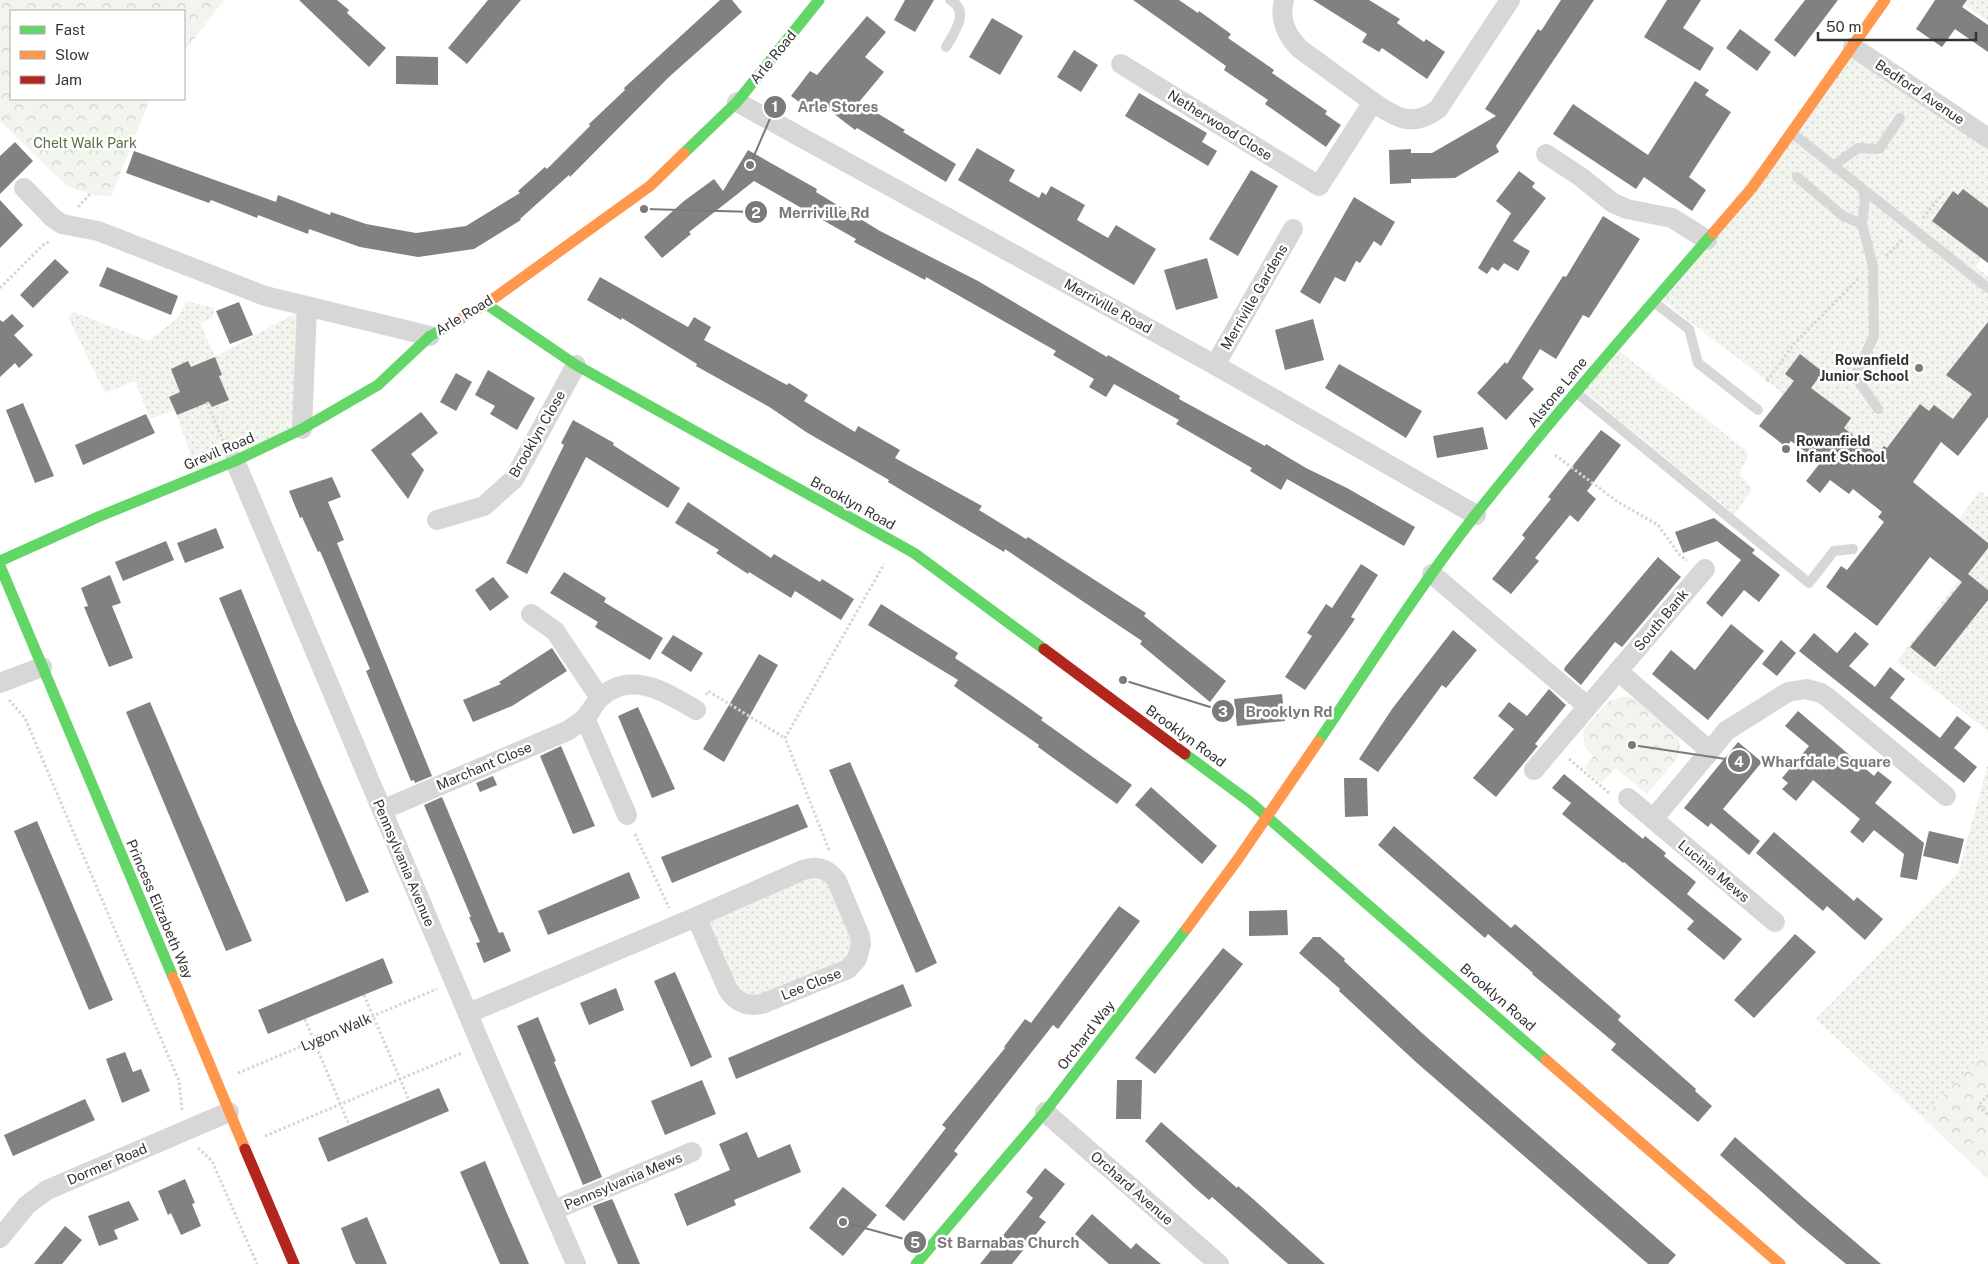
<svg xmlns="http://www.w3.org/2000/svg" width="1988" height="1264" font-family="'Public Sans',sans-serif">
<defs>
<pattern id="grass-dots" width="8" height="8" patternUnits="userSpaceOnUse" patternTransform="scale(1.25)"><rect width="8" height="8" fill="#f1f5ed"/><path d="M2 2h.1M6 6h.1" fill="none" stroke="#cfd2cc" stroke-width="1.8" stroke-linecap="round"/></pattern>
<pattern id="park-crowns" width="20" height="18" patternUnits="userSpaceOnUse" patternTransform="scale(1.25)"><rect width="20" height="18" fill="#f1f5ed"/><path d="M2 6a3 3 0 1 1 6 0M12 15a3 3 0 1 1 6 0" fill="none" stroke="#cfd2cc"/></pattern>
</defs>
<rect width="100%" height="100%" fill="#fff"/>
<g fill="url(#grass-dots)">
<polygon points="1958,0 1988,0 1988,21"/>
<polygon points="1853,47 1988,138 1988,208 1953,191 1932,220 1982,258 1976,267 1988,276 1988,322 1947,375 1972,394 1953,419 1934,405 1929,411 1920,404 1887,448 1884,446 1877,454 1844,428 1851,418 1834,405 1794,419 1775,405 1783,393 1658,297"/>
<polygon points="186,301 215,308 211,319 200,323 215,357 307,307 302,429 198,476 175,410 150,419 135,381 105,393 68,317 74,312 149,341 179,317"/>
<path d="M1614,347L1747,451C1750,461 1741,465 1740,475L1751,487V492L1734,514L1580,388Z"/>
<polygon points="1980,491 1988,497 1988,543 1959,519"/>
<polygon points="1988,548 1988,731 1897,661 1959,580 1965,574 1967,575"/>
<polygon points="1988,764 1988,1047 1923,1118 1816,1019 1958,873"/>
<polygon points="803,870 832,875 857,959 747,1005 696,917"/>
</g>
<g fill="url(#park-crowns)">
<polygon points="0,0 224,0 184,52 184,11 11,11 11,99 150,99 111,197 90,194 67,186 0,121"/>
<polygon points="1626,696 1634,698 1677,734 1680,745 1679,756 1647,794 1615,768 1601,784 1584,768 1593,757 1584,745 1583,730 1610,700"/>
<polygon points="1988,1047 1988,1179 1923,1118"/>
</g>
<g fill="#818181">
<polygon points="299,0 337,0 349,10 347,13 386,48 369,67"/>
<polygon points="488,0 521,0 467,64 448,48"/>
<polygon points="720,0 732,0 742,12 669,77 570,177 569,175 520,219 521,220 474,249 418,257 360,247 309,229 308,234 258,215 257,218 211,200 209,203 126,173 134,151 276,202 278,195 330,215 331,212 366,224 416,233 466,226 520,193 518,191 545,167 547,169 590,126 589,124 625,90 624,88"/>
<polygon points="905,0 934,0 915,32 894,20"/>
<polygon points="1133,0 1179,0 1198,13 1199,11 1231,34 1228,38 1274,70 1272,73 1327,111 1325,114 1341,125 1326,147 1265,104 1268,100 1224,70 1226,66"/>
<polygon points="1313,0 1369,0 1400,19 1397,23 1424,42 1426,39 1445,52 1427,79 1382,48 1379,52 1362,42 1367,34"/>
<polygon points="1561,0 1594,0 1496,146 1499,152 1455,178 1411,179 1411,183 1390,184 1389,150 1411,149 1411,153 1432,153 1496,116 1485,109 1538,29 1541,31"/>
<polygon points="1667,0 1701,0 1683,28 1714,48 1700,71 1644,37"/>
<polygon points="1805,0 1838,0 1795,57 1774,40"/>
<polygon points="1935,0 1967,0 1962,7 1988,25 1988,52 1955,29 1942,47 1916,29"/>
<polygon points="867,16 886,32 865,57 884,72 859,102 905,130 903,132 956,164 946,182 857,128 855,130 816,100 810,110 791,96 810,71 817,75"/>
<polygon points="992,18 1023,36 1000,75 969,57"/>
<polygon points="1740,29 1771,52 1757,71 1726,48"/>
<polygon points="1074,50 1098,65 1081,92 1057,77"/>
<polygon points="396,56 438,57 438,85 396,84"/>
<polygon points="1695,81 1709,90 1705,95 1731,112 1689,177 1706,190 1692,211 1644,177 1636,189 1553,134 1573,104 1648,155"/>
<polygon points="1139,93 1207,133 1202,142 1217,151 1208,166 1125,116"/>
<polygon points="15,142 33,161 0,194 0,156"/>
<polygon points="977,148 1015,170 1009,181 1039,198 1042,192 1046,195 1051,186 1085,205 1077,220 1108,238 1116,225 1156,249 1134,285 958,180"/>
<polygon points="748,150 817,189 816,192 880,231 978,281 1107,357 1108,355 1180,396 1179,399 1265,446 1266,444 1306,468 1347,488 1415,527 1404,546 1287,479 1281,490 1250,471 1252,468 1176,424 1179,420 1114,384 1106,397 1089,387 1094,379 1053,355 1056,351 926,277 925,280 854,242 856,239 754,181 689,232 691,234 662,258 644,237 684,201 714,179 723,191"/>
<polygon points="1251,170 1278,186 1238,256 1209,239"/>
<polygon points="1519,171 1535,183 1532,187 1546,198 1513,241 1530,251 1518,271 1504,263 1498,271 1492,267 1487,274 1478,268 1511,213 1496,201"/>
<polygon points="1963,189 1988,208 1988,263 1932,221 1953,191 1958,195"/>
<polygon points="1354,197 1395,222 1381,246 1374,241 1360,263 1356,261 1345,282 1335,277 1320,304 1300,292"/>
<polygon points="0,200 23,225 0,248"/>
<polygon points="1603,216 1640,239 1589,318 1583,315 1556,359 1540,349 1522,378 1534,389 1506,420 1477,393 1505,362 1507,364 1563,276 1566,277"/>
<polygon points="1207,258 1218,298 1176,310 1164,270"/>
<polygon points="55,259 69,272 33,308 20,295"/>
<polygon points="107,267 178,296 171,315 99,286"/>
<polygon points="600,277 688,327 694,317 711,327 704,340 787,385 789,383 808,395 804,401 855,432 858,426 900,450 895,458 982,506 979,510 1026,539 1028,537 1146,613 1144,616 1226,681 1210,702 1140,644 1142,641 1005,549 1004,552 888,482 889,480 806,432 771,408 696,366 697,364 622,318 621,320 587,300"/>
<polygon points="239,302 253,335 230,344 216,311"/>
<polygon points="12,314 24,326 14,335 33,355 19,368 15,363 0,377 0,320 3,322"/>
<polygon points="1313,319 1324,360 1285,370 1275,330"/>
<polygon points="1988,322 1988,417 1958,456 1941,442 1913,482 1988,543 1988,548 1968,574 1988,590 1988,600 1935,667 1910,647 1962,582 1930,557 1877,626 1826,587 1841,566 1847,570 1884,522 1878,517 1882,512 1853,489 1849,494 1830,480 1820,493 1806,481 1820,463 1791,441 1786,447 1759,426 1794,381 1785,374 1800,354 1823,372 1811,388 1851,418 1844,428 1877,454 1884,446 1887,448 1920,404 1929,411 1934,405 1953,419 1972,394 1946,375"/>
<polygon points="215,357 222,375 219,376 229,400 212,407 209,402 177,415 169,397 180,392 171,369 188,361 191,367"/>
<polygon points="1339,364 1422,411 1406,438 1325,388"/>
<polygon points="488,370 535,398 517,430 490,414 495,406 475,395"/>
<polygon points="456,373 472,382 456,411 440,402"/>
<polygon points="23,403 54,476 35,483 6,410"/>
<polygon points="421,412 438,433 411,454 424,470 408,499 371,450"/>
<polygon points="146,414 155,433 83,465 75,445"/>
<polygon points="573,420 614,443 613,445 680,488 668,508 586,457 527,574 506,563 564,445 561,443"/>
<polygon points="1483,427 1488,449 1437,458 1433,436"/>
<polygon points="1601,430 1621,445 1587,491 1596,499 1578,522 1570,515 1535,558 1539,561 1511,594 1492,579 1525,538 1522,535 1551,499 1548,497"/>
<polygon points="332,477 341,497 328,502 344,540 337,543 432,776 415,783 414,780 411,781 366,671 370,669 320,551 318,552 302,517 300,518 289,491"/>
<polygon points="688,502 771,558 774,554 820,582 822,579 854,599 841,620 795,591 791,598 749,572 748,574 716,553 719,550 675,523"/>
<polygon points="1714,518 1755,550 1752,553 1780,575 1759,602 1744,590 1722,617 1706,603 1741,560 1717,541 1683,553 1675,532"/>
<polygon points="216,528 224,548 185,563 177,543"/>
<polygon points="166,541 174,560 123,581 115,562"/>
<polygon points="1658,557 1681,577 1622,647 1615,642 1581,685 1564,670 1565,667"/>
<polygon points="1361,564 1378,575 1351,617 1355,619 1305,690 1285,677 1312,636 1307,633 1326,604 1332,608"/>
<polygon points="564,572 606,598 604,602 663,638 650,660 595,627 598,622 550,593"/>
<polygon points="110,575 121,603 112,606 133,658 109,667 84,607 88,606 81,588"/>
<polygon points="493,577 509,597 490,611 475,590"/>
<polygon points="241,589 295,722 369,892 346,902 219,598"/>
<polygon points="881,604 958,653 955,658 1012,696 1043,718 1041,720 1132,785 1117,804 1038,747 1039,745 954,686 958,680 868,625"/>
<polygon points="1731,624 1764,651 1708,720 1652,674 1671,650 1695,670"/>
<polygon points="1453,630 1477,650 1446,688 1442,685 1378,772 1359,759 1392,709"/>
<polygon points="1855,632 1869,644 1849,666 1875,687 1890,667 1905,679 1890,698 1940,738 1957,716 1971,727 1954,748 1977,767 1964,783 1799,651 1814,633 1837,653"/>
<polygon points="673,635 703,653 691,672 661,653"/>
<polygon points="1781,640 1796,653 1777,676 1762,664"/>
<polygon points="552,648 567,671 512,706 473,722 463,700 501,684 499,682"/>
<polygon points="759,654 778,665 724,762 703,749"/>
<polygon points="1549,689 1566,705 1535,744 1538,746 1496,797 1473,778 1514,729 1498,716 1509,702 1527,716"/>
<polygon points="1282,694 1285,721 1237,726 1234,699"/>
<polygon points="150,702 252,941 226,951 126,712"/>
<polygon points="638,707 675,789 652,798 618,716"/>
<polygon points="1798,711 1874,776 1878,771 1892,782 1875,803 1924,843 1917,880 1900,877 1904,854 1874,830 1863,843 1850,832 1860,819 1813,780 1796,801 1782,789 1788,783 1782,778 1809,746 1785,726"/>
<polygon points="1738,742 1762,762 1723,809 1760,841 1749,855 1711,823 1708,827 1684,808"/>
<polygon points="561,746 595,826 573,834 540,756"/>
<polygon points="850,762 937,963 916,973 829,770"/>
<polygon points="1564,774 1643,839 1645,836 1666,853 1664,856 1696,882 1687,894 1742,939 1724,960 1687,929 1694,921 1624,862 1623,863 1562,814 1571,803 1552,788"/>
<polygon points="493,776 497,785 480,792 476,783"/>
<polygon points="1344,778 1367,778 1368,816 1345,817"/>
<polygon points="1151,787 1217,846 1202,864 1135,805"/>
<polygon points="442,797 499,933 503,932 511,951 484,963 476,943 480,942 469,917 471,917 424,805"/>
<polygon points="798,804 808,827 672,883 661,857"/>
<polygon points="37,821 113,1000 89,1010 14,831"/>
<polygon points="1394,826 1511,928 1515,924 1544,949 1621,1016 1618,1020 1696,1089 1695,1091 1712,1106 1698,1122 1611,1050 1616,1044 1532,974 1533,973 1488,934 1485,938 1378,845"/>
<polygon points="1929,831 1964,839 1958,864 1923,856"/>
<polygon points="1774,832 1854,901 1857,897 1883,919 1865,940 1827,906 1823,911 1756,853"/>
<polygon points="629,872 640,898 548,935 538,911"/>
<polygon points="1119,906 1140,921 1058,1029 1053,1025 954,1151 958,1154 904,1221 885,1206 946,1128 942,1125 1005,1048 1004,1047 1025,1019 1031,1023"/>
<polygon points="1287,910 1288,935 1249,936 1249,911"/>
<polygon points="1795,934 1816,952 1754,1018 1734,1000"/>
<polygon points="1313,937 1320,937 1345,959 1344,961 1422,1033 1676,1255 1668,1264 1648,1264 1417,1063 1339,991 1340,989 1299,953"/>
<polygon points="1223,948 1243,964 1155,1074 1135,1058"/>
<polygon points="383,958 393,983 268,1034 258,1010"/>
<polygon points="675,972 712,1057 691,1067 654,981"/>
<polygon points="903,984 912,1006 736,1079 728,1058"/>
<polygon points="616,988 624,1010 589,1025 580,1003"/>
<polygon points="538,1017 556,1061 554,1062 602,1177 583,1185 517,1026"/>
<polygon points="125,1052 133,1072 141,1069 150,1091 122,1103 106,1059"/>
<polygon points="702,1080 716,1114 665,1135 651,1101"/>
<polygon points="1117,1080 1142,1080 1141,1119 1116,1119"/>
<polygon points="439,1088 449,1111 328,1162 318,1138"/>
<polygon points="85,1099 95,1120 13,1156 4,1135"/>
<polygon points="1161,1122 1237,1188 1238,1186 1252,1198 1325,1264 1288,1264 1212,1197 1209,1200 1195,1188 1145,1141"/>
<polygon points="747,1132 758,1158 790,1144 801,1172 734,1200 736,1205 687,1226 674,1194 730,1170 719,1144"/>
<polygon points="1735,1137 1805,1199 1881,1264 1846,1264 1801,1227 1720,1155"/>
<polygon points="485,1161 506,1211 529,1264 500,1264 460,1172"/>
<polygon points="1045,1168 1065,1184 1039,1217 1046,1222 1012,1264 980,1264 1033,1198 1026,1192"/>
<polygon points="185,1179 195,1203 192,1204 201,1226 181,1235 171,1213 168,1215 158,1191"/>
<polygon points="843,1187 877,1215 843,1256 809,1228"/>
<polygon points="612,1199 614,1203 640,1264 618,1264 593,1206"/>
<polygon points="129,1201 139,1220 114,1230 118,1239 99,1246 88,1216"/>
<polygon points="1092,1214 1131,1249 1136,1243 1161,1264 1109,1264 1075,1234"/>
<polygon points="367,1217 387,1264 356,1264 353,1259 341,1228"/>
<polygon points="65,1226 82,1240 62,1264 34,1264"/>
</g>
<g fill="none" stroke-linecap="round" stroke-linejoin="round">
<g stroke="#d6d6d6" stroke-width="3" stroke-dasharray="2.5 2.5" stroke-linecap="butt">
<polyline points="78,207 90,194"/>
<polyline points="1923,218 1944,192"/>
<polyline points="1886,256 1903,239"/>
<polyline points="0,288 45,243 51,242"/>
<polyline points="1767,381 1794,344 1858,279"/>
<polyline points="207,402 223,441"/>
<polyline points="1555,455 1618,502 1658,525 1679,554 1687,561"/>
<polyline points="706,695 708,691 785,738"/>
<polyline points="9,700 25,718 179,1081 182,1110"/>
<polyline points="1569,759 1609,793"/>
<polyline points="635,834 669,908"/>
<polyline points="829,850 785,738 884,564"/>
<polyline points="364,995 409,1100"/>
<polyline points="305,1019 349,1125"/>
<polyline points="238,1073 437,989"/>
<polyline points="1988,1095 1978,1106 1988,1115"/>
<polyline points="265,1136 462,1053"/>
<polyline points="198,1148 212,1161 257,1264"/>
</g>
<g stroke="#d7d7d7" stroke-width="10">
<path d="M946,47C954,33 971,11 950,0"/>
<polyline points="1792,133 1988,288"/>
<polyline points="1833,166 1858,148 1879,149 1900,118"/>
<polyline points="1797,177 1843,216 1862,224"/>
<polyline points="1863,189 1865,200 1862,224 1873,266 1874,336 1855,376 1878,409"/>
<polyline points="1655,303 1689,329 1698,363 1758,410"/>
<polyline points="1577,393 1809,583 1834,551 1853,549"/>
</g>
<g stroke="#d7d7d7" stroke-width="20">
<polyline points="1853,47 1988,138"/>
<path d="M1121,64L1319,186L1373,102L1300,49C1286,35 1279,20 1284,0"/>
<polyline points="737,102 1215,365 1476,515"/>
<path d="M1373,102C1396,118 1413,128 1438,109L1510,0"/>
<polyline points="1546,154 1581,177 1613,203 1627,209 1672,218 1707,240"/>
<polyline points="24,188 53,218 62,224 98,231 265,296 430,336"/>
<polyline points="1215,365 1293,229"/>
<polyline points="302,429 307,307"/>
<polyline points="235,461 481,1045 576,1264"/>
<polyline points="437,520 484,506 514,479 576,365"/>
<polyline points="1432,574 1587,706"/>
<polyline points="531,614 555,631 600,698"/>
<polyline points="1618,671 1705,569"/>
<polyline points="0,683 42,667"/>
<polyline points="585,718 627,815"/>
<polyline points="1710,751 1726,731 1788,692 1806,689 1821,693 1827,697 1946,796"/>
<polyline points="1534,770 1618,671 1710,751 1653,819 1628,798"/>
<path d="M382,810L567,731C573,727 581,722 586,717C591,711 595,703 600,698C631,669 667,693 696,710"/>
<polyline points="1653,819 1775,922"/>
<path d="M469,1013L696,917L728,990C736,1002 747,1007 762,1004L848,969L857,959L861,944L860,936L837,881C828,869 817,865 803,870L696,917"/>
<polyline points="1045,1112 1219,1264"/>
<polyline points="554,1210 692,1152"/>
<polyline points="0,1238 27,1205 47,1190 229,1112"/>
</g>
<g stroke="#63d668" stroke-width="11">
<polyline points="684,153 737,102 819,0"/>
<polyline points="486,304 576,365 914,553 1044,649"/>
<polyline points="0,561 98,517 235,461 302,429 378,385 430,336 450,325"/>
<polyline points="0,566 173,977"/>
<path d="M1318,742C1370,665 1419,587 1476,514C1552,418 1633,325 1713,233"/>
<polyline points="1185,754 1250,802 1546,1060"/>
<polyline points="916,1264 1045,1112 1187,928"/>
</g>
<g stroke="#ff974d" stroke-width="11">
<polyline points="1713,233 1752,188 1885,0"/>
<polyline points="450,325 486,304 650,186 684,153"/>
<polyline points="1187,928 1238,859 1318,742"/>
<polyline points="173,977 245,1149"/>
<polyline points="1546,1060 1780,1264"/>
</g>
<g stroke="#b3261e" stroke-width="11">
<polyline points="1044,649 1185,754"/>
<polyline points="245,1149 294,1264"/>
</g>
</g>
<g fill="#7a7a7a" stroke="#fff" stroke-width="2">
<circle cx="1919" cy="368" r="5"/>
<circle cx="1786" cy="449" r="5"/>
</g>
<g text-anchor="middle" stroke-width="5" stroke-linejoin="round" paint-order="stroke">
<g font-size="14" fill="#333" stroke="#fff">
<text transform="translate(773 57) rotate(-51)" y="5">Arle Road</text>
<text transform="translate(1920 92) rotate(34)" y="5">Bedford Avenue</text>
<text transform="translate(1220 125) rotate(32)" y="5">Netherwood Close</text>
<text transform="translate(1254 297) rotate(-60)" y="5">Merriville Gardens</text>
<text transform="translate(1108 306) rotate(29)" y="5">Merriville Road</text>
<text transform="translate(464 315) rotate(-31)" y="5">Arle Road</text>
<text transform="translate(1557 392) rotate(-51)" y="5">Alstone Lane</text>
<text transform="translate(537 434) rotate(-60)" y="5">Brooklyn Close</text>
<text transform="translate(219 451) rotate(-23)" y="5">Grevil Road</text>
<text transform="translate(853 503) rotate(29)" y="5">Brooklyn Road</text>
<text transform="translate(1661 620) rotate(-50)" y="5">South Bank</text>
<text transform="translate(1186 736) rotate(36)" y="5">Brooklyn Road</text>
<text transform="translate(484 766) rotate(-23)" y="5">Marchant Close</text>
<text transform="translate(404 863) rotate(67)" y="5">Pennsylvania Avenue</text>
<text transform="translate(1714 871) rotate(40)" y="5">Lucinia Mews</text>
<text transform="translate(160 909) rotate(67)" y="5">Princess Elizabeth Way</text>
<text transform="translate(811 984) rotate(-22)" y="5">Lee Close</text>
<text transform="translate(1498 997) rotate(41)" y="5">Brooklyn Road</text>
<text transform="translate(336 1032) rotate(-23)" y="5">Lygon Walk</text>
<text transform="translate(1086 1035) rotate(-52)" y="5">Orchard Way</text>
<text transform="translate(107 1164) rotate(-23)" y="5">Dormer Road</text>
<text transform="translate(623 1181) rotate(-23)" y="5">Pennsylvania Mews</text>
<text transform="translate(1132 1188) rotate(41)" y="5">Orchard Avenue</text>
</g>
<g font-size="14" fill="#56703f" stroke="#fff">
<text x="85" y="148">Chelt Walk Park</text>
</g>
<g font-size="14" font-weight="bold" fill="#333" stroke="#fff" text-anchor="end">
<text x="1909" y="365">Rowanfield<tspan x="1909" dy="16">Junior School</tspan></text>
<text x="1796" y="446" text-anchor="start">Rowanfield<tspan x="1796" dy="16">Infant School</tspan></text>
</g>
</g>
<path fill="none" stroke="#7a7a7a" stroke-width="2" d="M750 165L775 107M644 209L756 212M1123 680L1223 711M1632 745L1739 761M843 1222L915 1242"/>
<g fill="#7a7a7a" stroke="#fff" stroke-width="2">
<circle cx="750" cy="165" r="5"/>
<circle cx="644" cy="209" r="5"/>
<circle cx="1123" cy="680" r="5"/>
<circle cx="1632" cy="745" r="5"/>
<circle cx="843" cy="1222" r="5"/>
<circle cx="775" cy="107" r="12"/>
<circle cx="756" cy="212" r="12"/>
<circle cx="1223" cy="711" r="12"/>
<circle cx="1739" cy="761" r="12"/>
<circle cx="915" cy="1242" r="12"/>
</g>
<g font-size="15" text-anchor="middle" font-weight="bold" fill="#fff">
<text x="775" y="112">1</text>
<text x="756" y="218">2</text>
<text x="1223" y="717">3</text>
<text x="1739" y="767">4</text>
<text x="915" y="1248">5</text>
</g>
<g font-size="15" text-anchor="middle" font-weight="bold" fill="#7a7a7a" stroke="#fff" stroke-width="5" stroke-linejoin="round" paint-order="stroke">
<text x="838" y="112">Arle Stores</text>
<text x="824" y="218">Merriville Rd</text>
<text x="1289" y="717">Brooklyn Rd</text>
<text x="1826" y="767">Wharfdale Square</text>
<text x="1008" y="1248">St Barnabas Church</text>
</g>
<rect x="10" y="10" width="175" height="90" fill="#ffffff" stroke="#adadad"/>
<rect x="20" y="26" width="25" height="8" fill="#63d668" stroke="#adadad"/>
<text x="55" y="35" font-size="15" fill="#333333">Fast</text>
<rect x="20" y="51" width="25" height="8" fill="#ff974d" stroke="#adadad"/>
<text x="55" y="60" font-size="15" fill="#333333">Slow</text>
<rect x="20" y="76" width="25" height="8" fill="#b3261e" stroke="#adadad"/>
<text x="55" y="85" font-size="15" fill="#333333">Jam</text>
<path d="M1818 32v8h158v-8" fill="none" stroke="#333333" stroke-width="2.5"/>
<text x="1826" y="32" font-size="15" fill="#333333" stroke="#ffffff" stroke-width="4" paint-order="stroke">50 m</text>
</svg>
